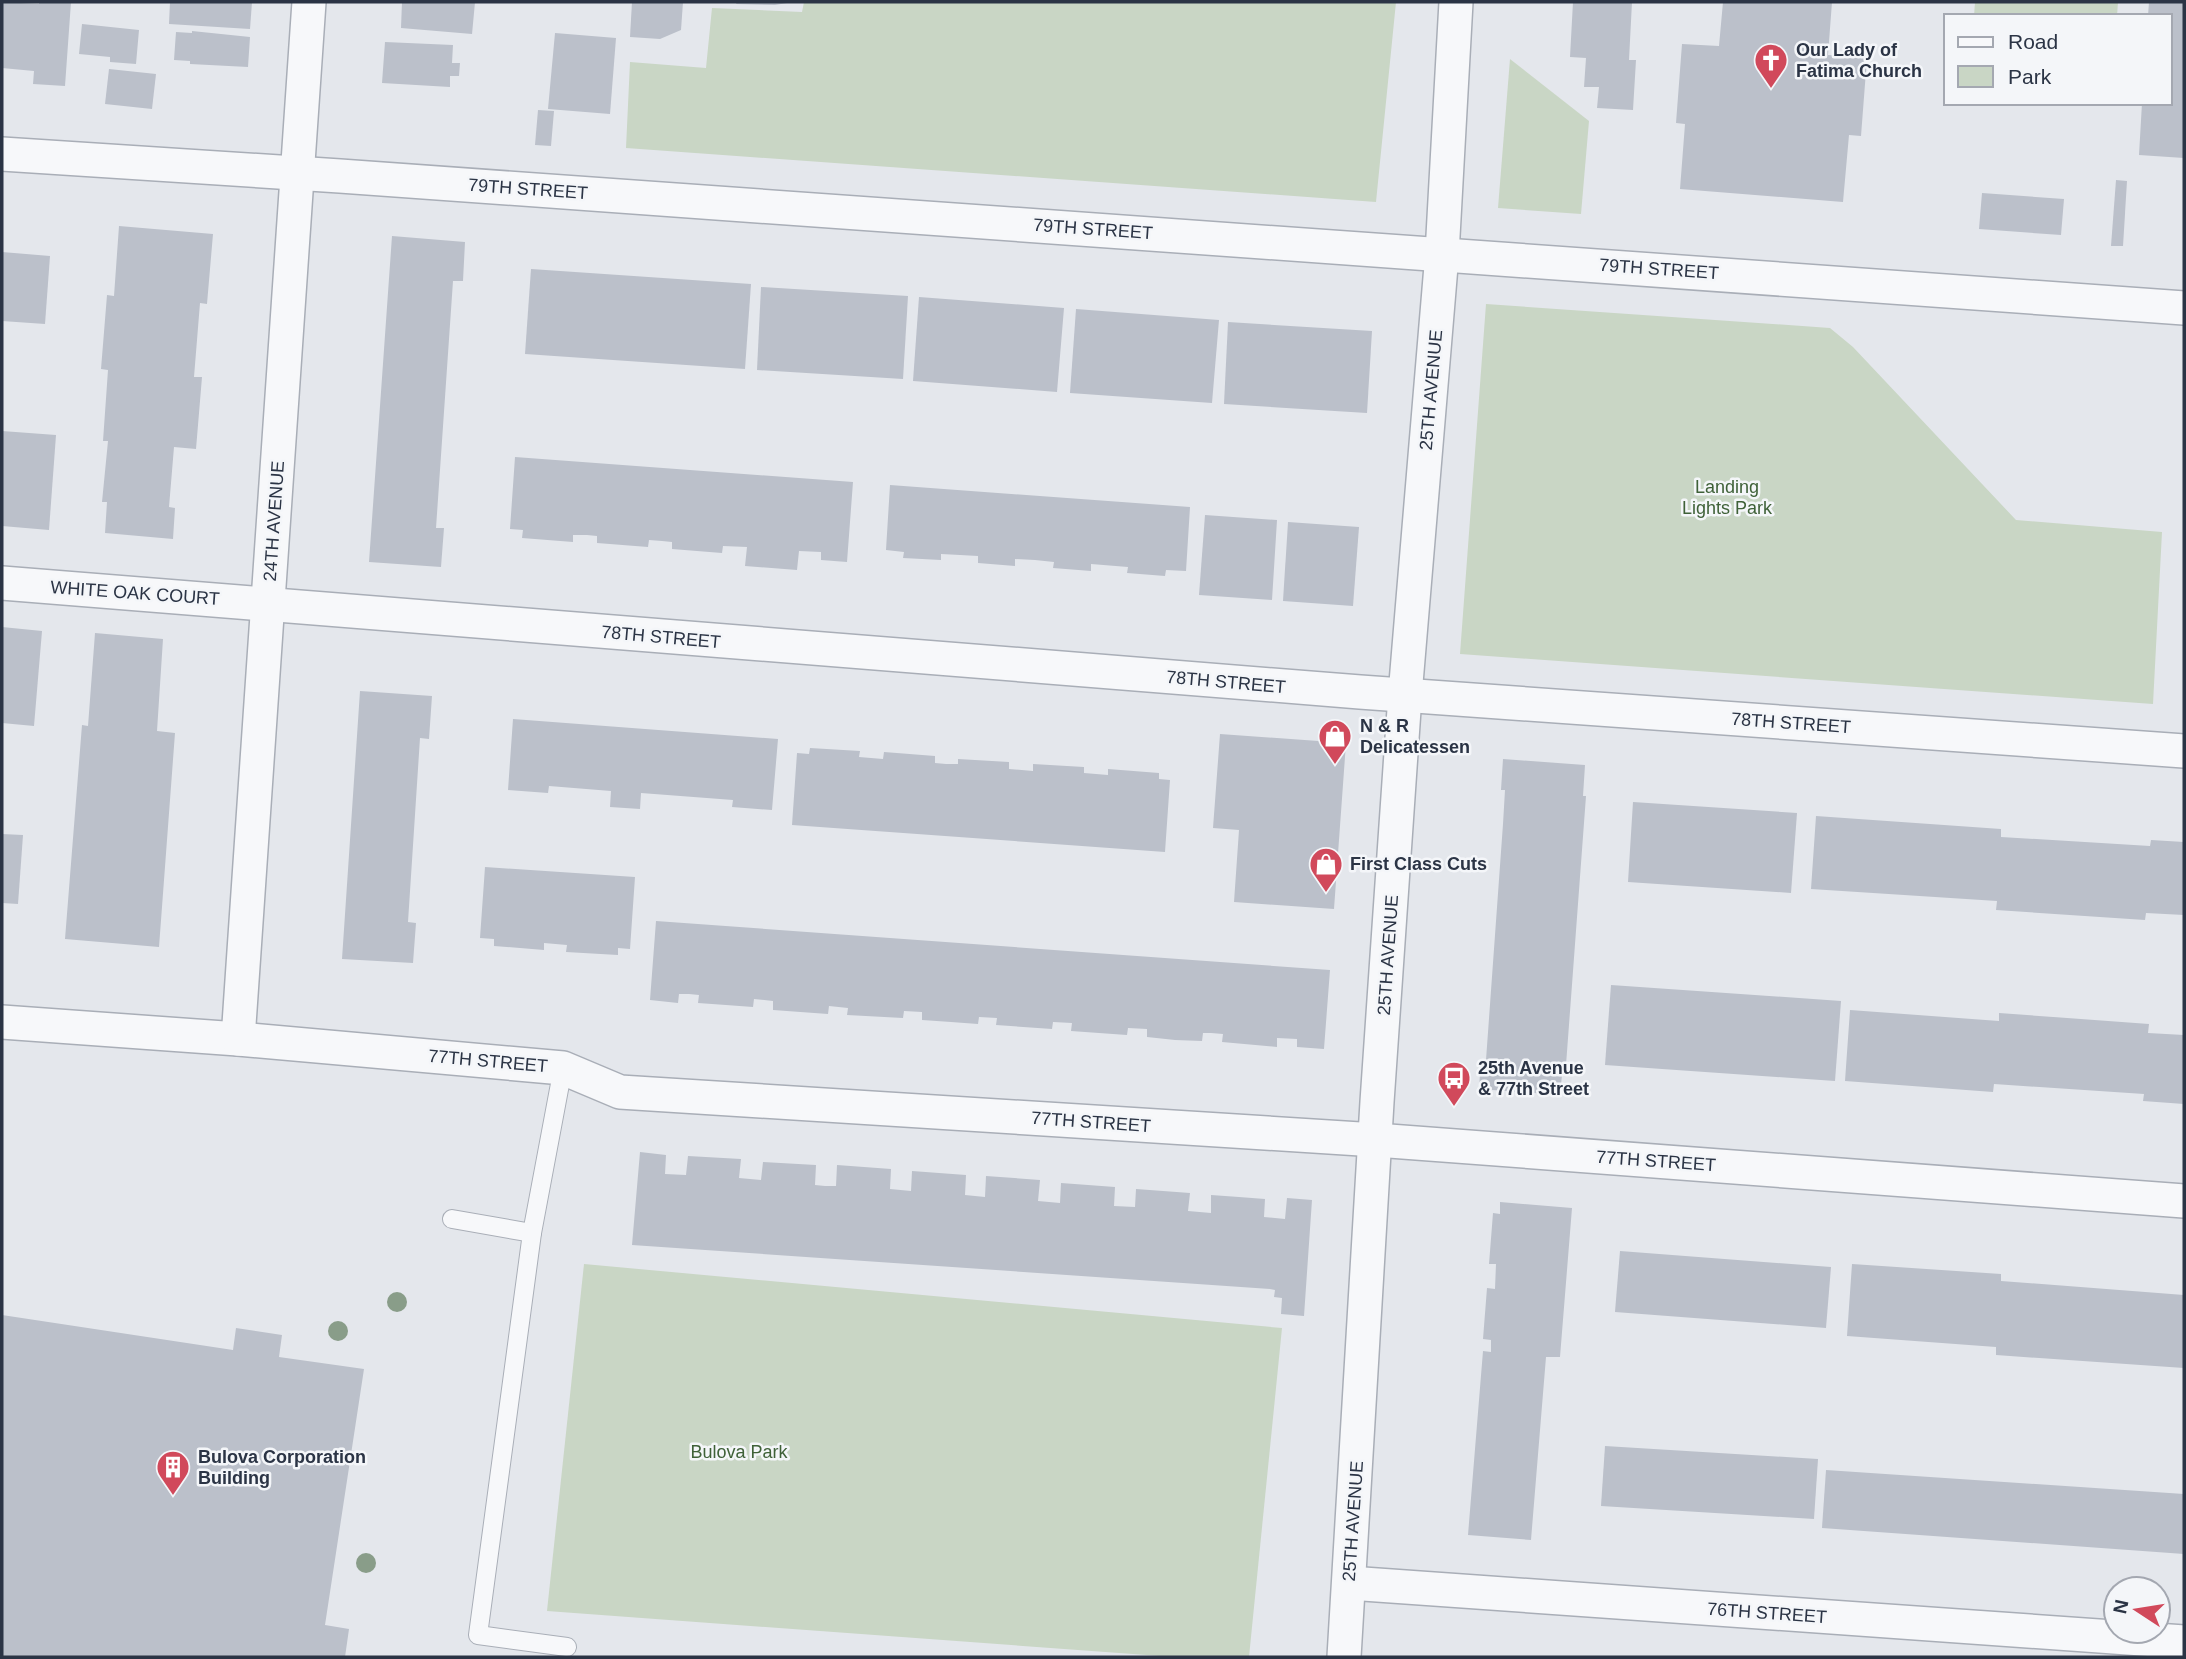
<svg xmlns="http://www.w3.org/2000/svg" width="2186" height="1659" font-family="Helvetica,sans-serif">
<rect width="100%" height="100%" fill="#e4e7ec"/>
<g fill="#c9d6c5">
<polygon points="804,2 1396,2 1376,202 626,148 630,62 706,68 712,8 802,12"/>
<polygon points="1975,2 2118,2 2117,16 1974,16"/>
<polygon points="1510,59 1589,121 1581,214 1498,208"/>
<polygon points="1486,304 1830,328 1853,347 2016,520 2162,532 2153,704 1460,654"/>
<polygon points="584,1264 1282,1328 1249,1657 1174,1657 547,1611"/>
</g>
<g fill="#bbc0ca">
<polygon points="2,2 39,4 39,2 71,2 65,86 33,84 34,71 2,68"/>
<polygon points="170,2 252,2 250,29 169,24"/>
<polygon points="402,2 475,2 472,34 401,28"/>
<polygon points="632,2 683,2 681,30 660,39 630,37"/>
<polygon points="737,2 787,2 787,3 775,5 736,4"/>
<polygon points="1573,2 1632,2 1629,60 1636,60 1633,110 1597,108 1599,87 1584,87 1586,58 1570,57"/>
<polygon points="1723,2 1832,2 1828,55 1867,58 1861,136 1849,135 1843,202 1680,189 1685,124 1676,123 1682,44 1719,46"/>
<polygon points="2149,2 2184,2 2184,158 2139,155 2142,103 2170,103 2170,16 2148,16"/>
<polygon points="82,24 139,30 136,64 110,62 110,57 79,54"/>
<polygon points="192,31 250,37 248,67 190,64 190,61 174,60 176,32 192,33"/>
<polygon points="555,33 616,38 610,114 548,109"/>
<polygon points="385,42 453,45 452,63 460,63 459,76 450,76 450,87 382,83"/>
<polygon points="109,69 156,74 152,109 105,104"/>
<polygon points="538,110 554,111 551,146 535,145"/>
<polygon points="2116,180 2127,181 2123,246 2111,246"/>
<polygon points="1982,193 2064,199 2061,235 1979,229"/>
<polygon points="119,226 213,234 207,304 200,303 194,377 202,377 196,449 174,447 169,507 175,508 173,539 105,533 107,502 102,502 108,441 103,441 108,370 101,369 107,295 114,296"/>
<polygon points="392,236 465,242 463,281 453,281 436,528 444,528 441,567 369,562"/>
<polygon points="2,252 50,256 45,324 2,321"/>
<polygon points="531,269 751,284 745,369 525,354"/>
<polygon points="761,287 908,296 903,379 757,370"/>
<polygon points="919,297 1064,308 1057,392 913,381"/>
<polygon points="1076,309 1219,320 1212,403 1070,393"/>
<polygon points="1228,322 1372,331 1367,413 1224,404"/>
<polygon points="2,431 56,435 49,530 2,526"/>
<polygon points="515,457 853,482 847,562 821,560 821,552 799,551 797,570 745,566 747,547 723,546 722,553 672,549 672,542 662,541 649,540 648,547 597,543 597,536 587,535 573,535 573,542 522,538 523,530 510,529"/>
<polygon points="890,485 1190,507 1186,571 1166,570 1165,576 1127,573 1128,567 1091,564 1091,571 1053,568 1054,562 1035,560 1015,559 1015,566 978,563 978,556 960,555 941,554 941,560 903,558 904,552 886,550"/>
<polygon points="1205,515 1277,520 1272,600 1199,595"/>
<polygon points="1288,522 1359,527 1353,606 1283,601"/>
<polygon points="2,627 42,631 34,726 2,723"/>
<polygon points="95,633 163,639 157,731 175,733 159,947 65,939 82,725 88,726"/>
<polygon points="360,691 432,696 429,739 420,738 408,922 416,923 413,963 342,959"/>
<polygon points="513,719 778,739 772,810 732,807 733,800 641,793 640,809 610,807 611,791 549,786 548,793 508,790"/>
<polygon points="1220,734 1346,743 1334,909 1234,902 1239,830 1213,828"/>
<polygon points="810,748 860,751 859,757 883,759 884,752 935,756 935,763 946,764 958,764 958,759 1009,762 1009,769 1033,771 1033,764 1084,767 1084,773 1108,775 1108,769 1159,773 1159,779 1170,780 1165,852 792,825 797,753 809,754"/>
<polygon points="1503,759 1585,765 1583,796 1586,796 1571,998 1566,1065 1563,1065 1560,1095 1479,1089 1481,1059 1486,1060 1503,824 1505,790 1501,790"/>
<polygon points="1633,802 1797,813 1791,893 1628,882"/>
<polygon points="1816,816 2001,829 2001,837 2150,846 2151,840 2184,842 2184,915 2146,913 2145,920 1996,910 1997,901 1811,889"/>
<polygon points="2,834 23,835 18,904 2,903"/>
<polygon points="485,867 635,877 630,949 618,948 618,955 566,952 567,945 544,943 544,950 494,946 494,939 480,938"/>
<polygon points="656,921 1330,970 1324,1049 1297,1047 1297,1039 1277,1038 1277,1047 1222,1042 1223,1034 1211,1033 1203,1033 1202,1041 1175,1040 1147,1037 1147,1029 1128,1028 1127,1035 1071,1031 1072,1023 1053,1022 1052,1029 996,1025 997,1018 979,1017 978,1024 951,1022 922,1020 922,1012 904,1011 903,1018 847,1015 848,1008 829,1006 828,1014 773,1010 773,1001 754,999 753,1007 726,1005 698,1003 699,995 689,994 679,994 678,1003 650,1000"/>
<polygon points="1611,985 1841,1001 1835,1081 1605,1065"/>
<polygon points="1850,1010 1999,1021 1999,1013 2149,1024 2148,1033 2184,1035 2184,1104 2143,1101 2144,1094 1994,1084 1993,1092 1845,1081"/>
<polygon points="640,1152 666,1155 665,1174 686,1175 688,1156 741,1159 739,1178 761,1180 763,1162 816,1165 815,1185 825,1186 836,1186 837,1165 891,1169 890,1189 911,1191 912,1171 966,1175 965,1195 985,1197 986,1176 1040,1180 1038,1201 1060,1203 1061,1183 1115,1187 1114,1206 1135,1207 1136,1189 1190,1193 1188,1211 1211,1213 1211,1195 1239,1197 1265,1199 1264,1217 1285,1219 1287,1198 1312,1200 1304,1316 1281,1314 1282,1298 1274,1297 1275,1290 1270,1289 632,1245"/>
<polygon points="1500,1202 1572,1208 1560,1357 1546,1357 1531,1540 1468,1535 1483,1351 1491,1352 1491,1340 1483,1339 1487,1288 1495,1289 1496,1264 1489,1264 1493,1213 1500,1214"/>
<polygon points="1620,1251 1831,1267 1826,1328 1615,1312"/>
<polygon points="1852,1264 2001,1274 2001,1281 2184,1295 2184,1368 1996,1355 1996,1347 1847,1336"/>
<polygon points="2,1315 233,1350 236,1328 282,1335 279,1357 364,1369 325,1625 349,1629 345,1657 2,1657"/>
<polygon points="1605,1446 1818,1459 1814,1519 1601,1506"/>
<polygon points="1826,1470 2184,1494 2184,1554 1822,1528"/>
</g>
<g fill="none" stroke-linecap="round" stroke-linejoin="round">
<defs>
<g id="lane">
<polyline points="563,1068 532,1233 478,1635 567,1647"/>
<polyline points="452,1219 532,1233"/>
</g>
<g id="street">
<polyline points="2,154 340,176 2184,308"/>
<polyline points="2,583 1360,692 2184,751"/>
<polyline points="2,1022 238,1039 563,1068 620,1092 1376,1140 2184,1201"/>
<polyline points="238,1039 309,2"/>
<polyline points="1349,1583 2184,1642"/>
<polyline points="1344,1657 1377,1102 1405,695 1442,254 1456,2"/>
</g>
</defs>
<use href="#lane" stroke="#a9aeb7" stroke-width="20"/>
<use href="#street" stroke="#a9aeb7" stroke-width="36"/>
<use href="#lane" stroke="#f7f8fa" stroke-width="18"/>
<use href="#street" stroke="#f7f8fa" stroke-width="33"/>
</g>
<g fill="#899d89">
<circle cx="397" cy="1302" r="10"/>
<circle cx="338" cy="1331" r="10"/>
<circle cx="366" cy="1563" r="10"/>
</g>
<defs>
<symbol id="church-pin" viewBox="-11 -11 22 30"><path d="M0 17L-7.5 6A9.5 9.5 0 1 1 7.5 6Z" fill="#d1495b" stroke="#f4f6f9"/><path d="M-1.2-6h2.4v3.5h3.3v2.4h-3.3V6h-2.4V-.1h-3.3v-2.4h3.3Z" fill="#fff"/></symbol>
<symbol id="shop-pin" viewBox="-11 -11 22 30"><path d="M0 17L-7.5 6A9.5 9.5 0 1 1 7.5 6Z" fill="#d1495b" stroke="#f4f6f9"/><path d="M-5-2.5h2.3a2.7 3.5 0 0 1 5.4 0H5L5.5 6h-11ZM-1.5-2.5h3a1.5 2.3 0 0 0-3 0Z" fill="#fff"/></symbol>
<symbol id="bus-pin" viewBox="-11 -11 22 30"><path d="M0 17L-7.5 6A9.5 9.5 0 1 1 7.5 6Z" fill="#d1495b" stroke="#f4f6f9"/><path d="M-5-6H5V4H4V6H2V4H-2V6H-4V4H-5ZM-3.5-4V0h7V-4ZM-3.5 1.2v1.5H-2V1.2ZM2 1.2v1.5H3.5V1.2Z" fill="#fff"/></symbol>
<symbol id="building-pin" viewBox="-11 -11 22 30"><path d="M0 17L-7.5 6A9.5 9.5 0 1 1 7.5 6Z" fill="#d1495b" stroke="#f4f6f9"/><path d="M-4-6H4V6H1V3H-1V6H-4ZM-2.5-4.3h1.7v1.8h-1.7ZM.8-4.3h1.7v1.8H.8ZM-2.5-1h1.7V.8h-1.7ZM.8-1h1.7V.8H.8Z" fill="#fff"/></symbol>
</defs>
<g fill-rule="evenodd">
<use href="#church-pin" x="1752" y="41" width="38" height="52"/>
<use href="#shop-pin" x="1316" y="717" width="38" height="52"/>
<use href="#shop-pin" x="1307" y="845" width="38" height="52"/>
<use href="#bus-pin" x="1435" y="1059" width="38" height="52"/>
<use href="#building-pin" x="154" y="1448" width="38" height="52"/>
</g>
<g text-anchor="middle" stroke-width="5" stroke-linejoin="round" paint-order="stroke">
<g font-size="18" font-weight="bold" fill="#2b3445" stroke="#f4f6f9" text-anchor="start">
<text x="1796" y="56">Our Lady of<tspan x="1796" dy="21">Fatima Church</tspan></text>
<text x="1360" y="732">N &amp; R<tspan x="1360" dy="21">Delicatessen</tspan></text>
<text x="1350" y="870">First Class Cuts</text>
<text x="1478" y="1074">25th Avenue<tspan x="1478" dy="21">&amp; 77th Street</tspan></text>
<text x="198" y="1463">Bulova Corporation<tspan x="198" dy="21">Building</tspan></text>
</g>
<g font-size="18" fill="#2b3445" stroke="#f4f6f9">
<text transform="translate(528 189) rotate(4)" y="6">79TH STREET</text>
<text transform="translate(1093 229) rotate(4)" y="6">79TH STREET</text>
<text transform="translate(1659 269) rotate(4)" y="6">79TH STREET</text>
<text transform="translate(1431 390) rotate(-85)" y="6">25TH AVENUE</text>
<text transform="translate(274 521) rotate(-86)" y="6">24TH AVENUE</text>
<text transform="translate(135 593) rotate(4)" y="6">WHITE OAK COURT</text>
<text transform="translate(661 637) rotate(5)" y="6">78TH STREET</text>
<text transform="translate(1226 682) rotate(5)" y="6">78TH STREET</text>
<text transform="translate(1791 723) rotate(4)" y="6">78TH STREET</text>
<text transform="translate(1388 955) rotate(-86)" y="6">25TH AVENUE</text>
<text transform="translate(488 1061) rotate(5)" y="6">77TH STREET</text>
<text transform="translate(1091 1122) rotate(4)" y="6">77TH STREET</text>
<text transform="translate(1656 1161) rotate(4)" y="6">77TH STREET</text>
<text transform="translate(1353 1521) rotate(-86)" y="6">25TH AVENUE</text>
<text transform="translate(1767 1613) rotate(4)" y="6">76TH STREET</text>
</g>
<g font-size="18" fill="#3f6138" stroke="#f4f6f9">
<text x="1727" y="493">Landing<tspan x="1727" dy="21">Lights Park</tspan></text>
<text x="739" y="1458">Bulova Park</text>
</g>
</g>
<rect width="2186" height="1659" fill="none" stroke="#2b3445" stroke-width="7"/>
<rect x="1944" y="14" width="228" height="91" fill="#f4f6f9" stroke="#a4a8b1" stroke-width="2"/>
<rect x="1958" y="37" width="35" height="10" fill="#f7f8fa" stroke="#a4a8b1" stroke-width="2"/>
<text x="2008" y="49" font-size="21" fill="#2b3445">Road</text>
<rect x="1958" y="66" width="35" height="21" fill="#c9d6c5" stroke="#a4a8b1" stroke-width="2"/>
<text x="2008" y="84" font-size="21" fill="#2b3445">Park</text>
<g transform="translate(2137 1610) rotate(282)"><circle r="33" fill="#f4f6f9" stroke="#a4a8b1" stroke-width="2"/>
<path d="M0-5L12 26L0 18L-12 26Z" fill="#d1495b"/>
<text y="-10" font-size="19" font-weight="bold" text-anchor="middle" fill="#2b3445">N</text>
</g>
</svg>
